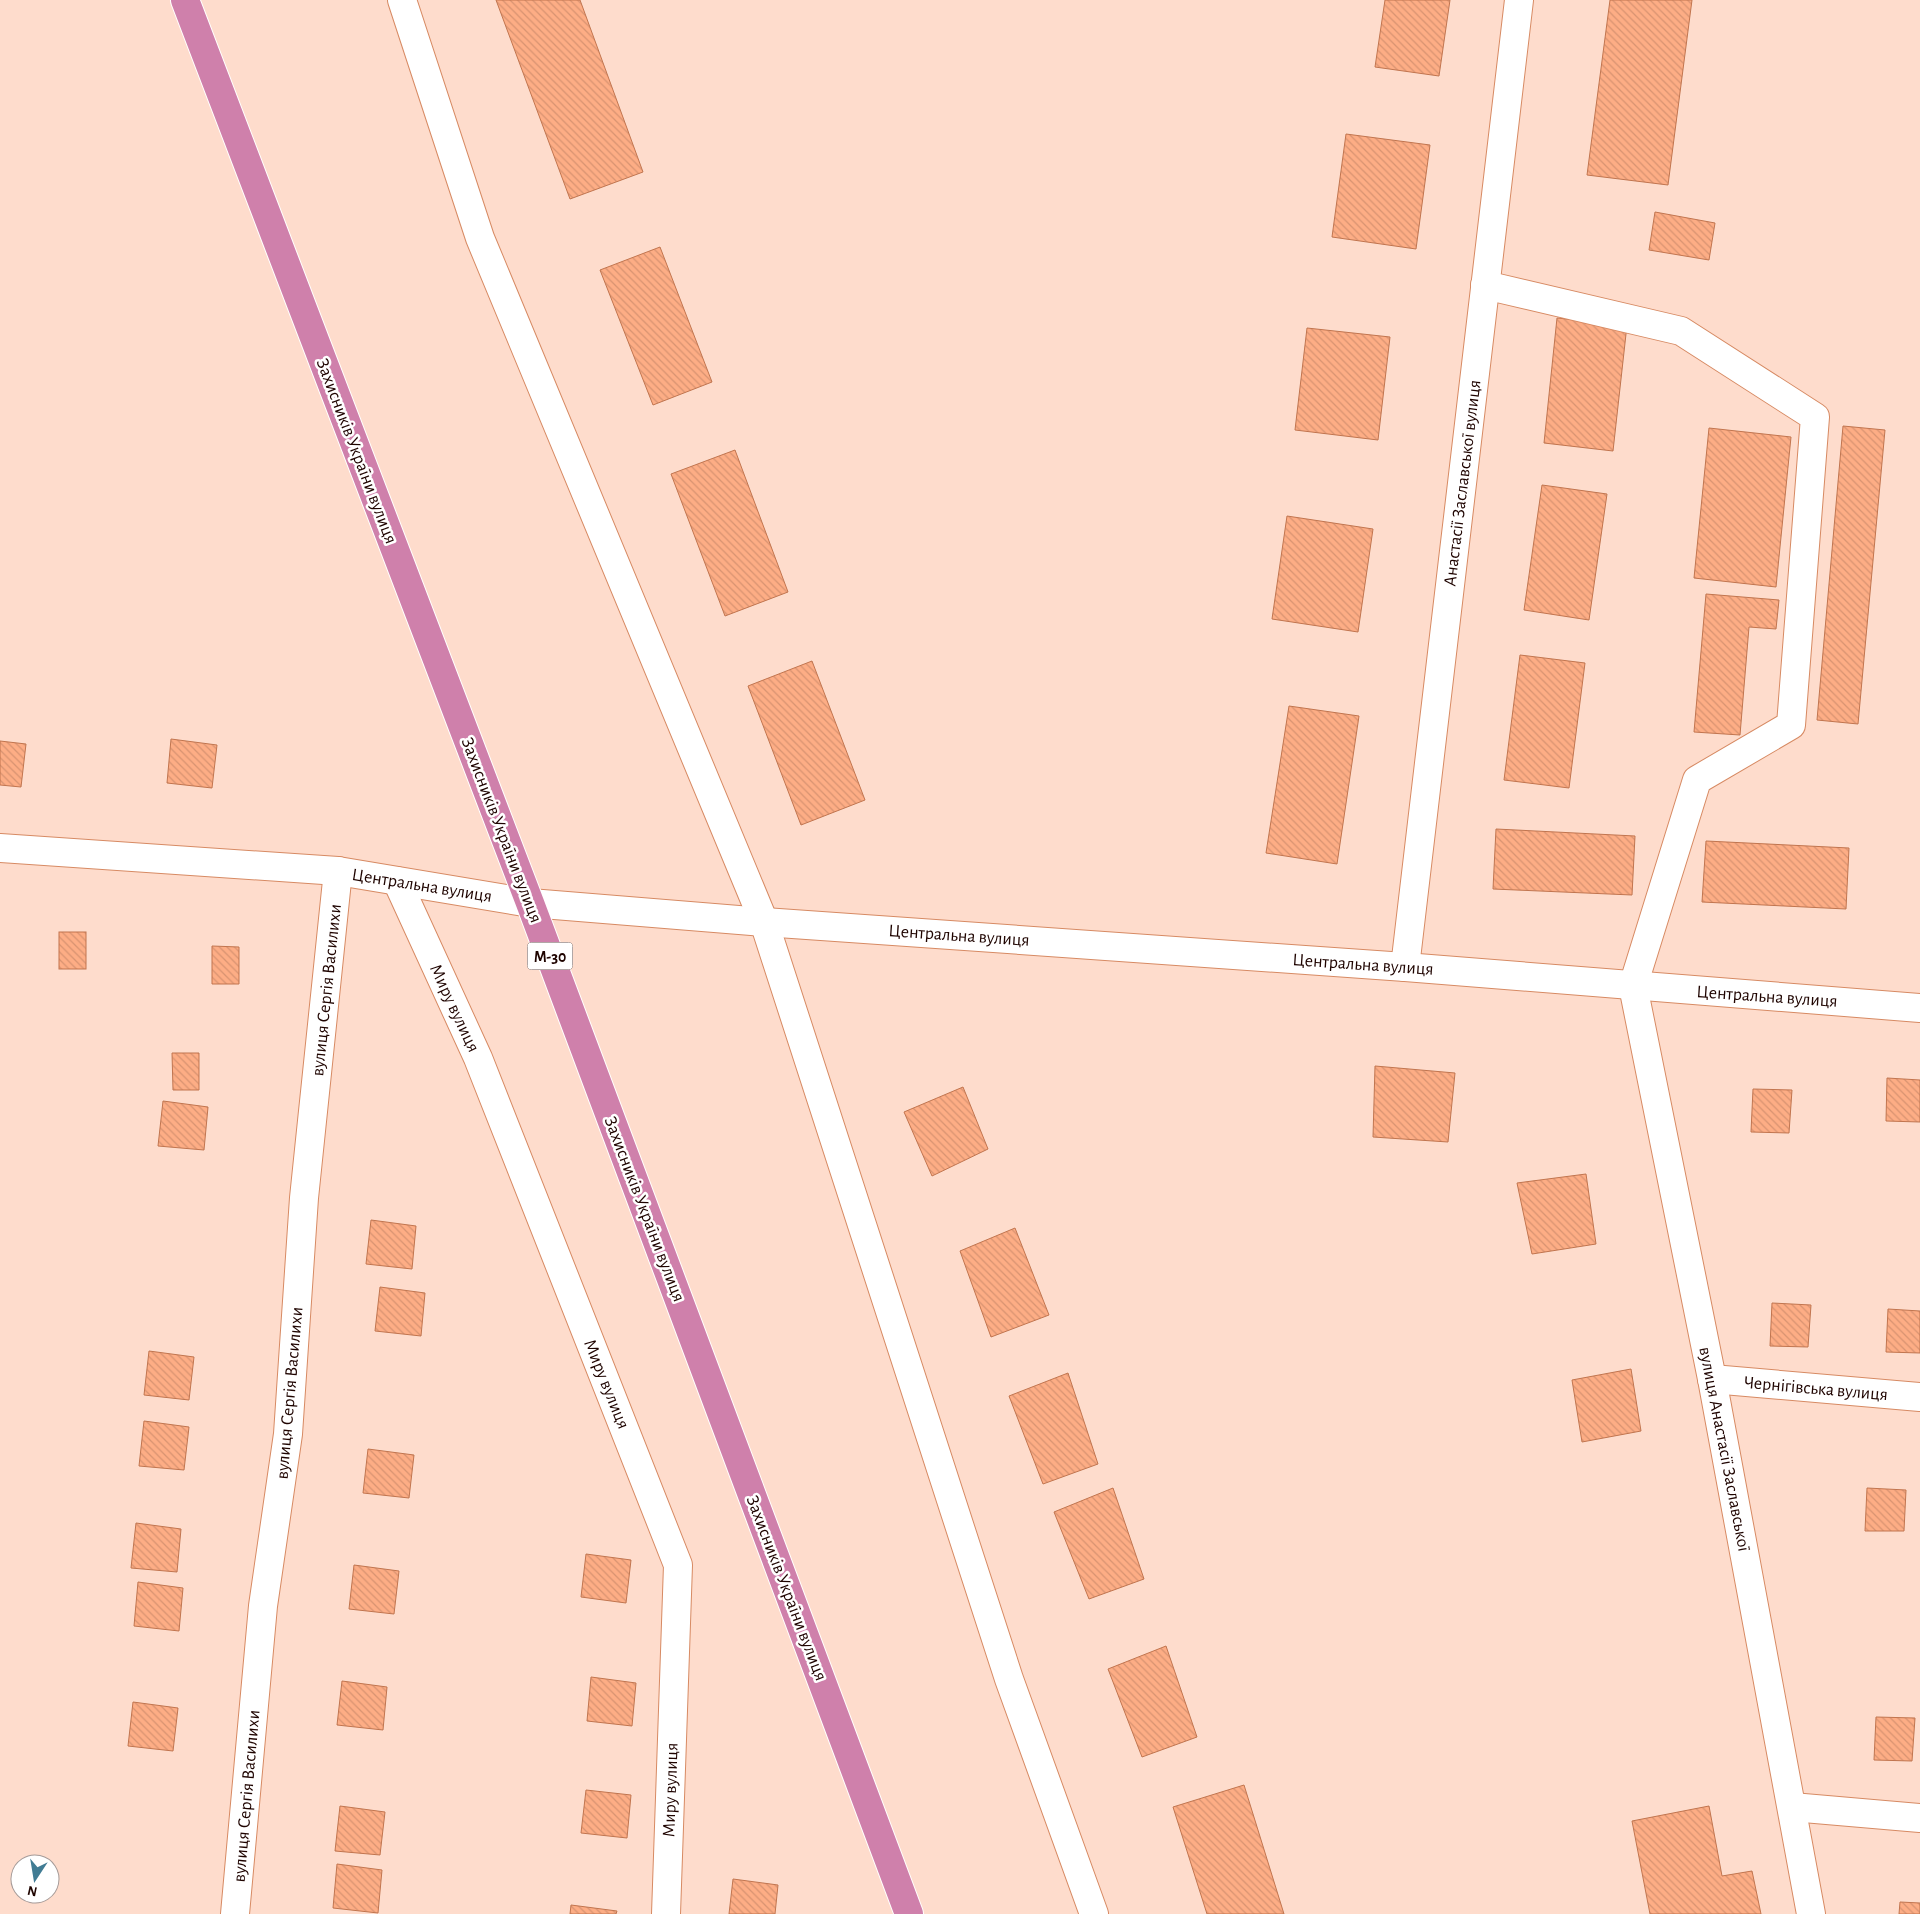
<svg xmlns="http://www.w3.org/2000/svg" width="1920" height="1914" font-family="'Alegreya Sans',sans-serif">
<defs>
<pattern id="building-back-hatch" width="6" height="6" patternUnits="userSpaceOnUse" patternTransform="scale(1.25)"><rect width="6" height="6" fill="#fdad85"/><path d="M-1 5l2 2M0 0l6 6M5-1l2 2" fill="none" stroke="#d89371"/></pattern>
</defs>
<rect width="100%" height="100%" fill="#fedccc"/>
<g fill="url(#building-back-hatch)" stroke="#c1754f">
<polygon points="496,0 580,0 643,172 570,199"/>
<polygon points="1385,0 1450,0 1439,76 1375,67"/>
<polygon points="1610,0 1692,0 1668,185 1587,175"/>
<polygon points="1346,134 1430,145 1416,249 1332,237"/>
<polygon points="1655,212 1715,223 1709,260 1649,250"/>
<polygon points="660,247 712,382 653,405 600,270"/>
<polygon points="1557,318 1627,325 1613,451 1544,443"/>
<polygon points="1307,328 1390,337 1378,440 1295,430"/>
<polygon points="1843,426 1885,430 1858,724 1817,720"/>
<polygon points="1709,428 1791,437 1776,587 1694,578"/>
<polygon points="735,450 788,592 725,616 671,474"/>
<polygon points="1542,485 1607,494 1589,620 1524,610"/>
<polygon points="1287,516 1373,529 1358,632 1272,619"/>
<polygon points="1706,594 1779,600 1776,629 1749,627 1740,735 1694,732"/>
<polygon points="1520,655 1585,663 1569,788 1504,780"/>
<polygon points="812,661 865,800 801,825 748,686"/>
<polygon points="1289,706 1359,716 1337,864 1266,853"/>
<polygon points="171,739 217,745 212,788 167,783"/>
<polygon points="0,741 26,744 21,787 0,785"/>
<polygon points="1496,829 1635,836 1632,895 1493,889"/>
<polygon points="1706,841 1849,848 1846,909 1702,902"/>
<rect x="59" y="932" width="27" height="37"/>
<polygon points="212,946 239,947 239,984 212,984"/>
<polygon points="172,1053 199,1053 199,1090 173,1090"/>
<polygon points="1375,1066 1455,1073 1448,1142 1373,1137"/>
<polygon points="1887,1078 1920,1080 1920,1122 1886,1121"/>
<polygon points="963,1087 988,1149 932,1176 904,1112"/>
<polygon points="1753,1089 1792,1090 1789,1133 1751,1132"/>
<polygon points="163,1101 208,1107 204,1150 158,1146"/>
<polygon points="1586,1174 1596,1244 1532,1254 1517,1183"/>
<polygon points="371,1220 416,1226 412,1269 366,1264"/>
<polygon points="1015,1228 1049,1315 991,1337 960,1251"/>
<polygon points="380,1287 425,1293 421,1336 375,1331"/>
<polygon points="1772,1303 1811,1305 1808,1347 1770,1346"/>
<polygon points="1888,1309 1920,1311 1920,1353 1886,1352"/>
<polygon points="149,1351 194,1357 189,1400 144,1395"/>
<polygon points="1631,1369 1641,1431 1582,1442 1572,1380"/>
<polygon points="1068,1373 1098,1464 1043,1484 1009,1396"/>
<polygon points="144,1421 189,1427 184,1470 139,1466"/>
<polygon points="368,1449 414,1455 409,1498 363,1493"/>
<polygon points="1113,1488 1144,1579 1089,1599 1054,1512"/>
<polygon points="1867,1488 1906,1490 1904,1531 1865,1531"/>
<polygon points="136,1523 181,1529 177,1572 131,1568"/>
<polygon points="586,1554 631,1560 626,1603 581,1597"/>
<polygon points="354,1565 399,1571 394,1614 349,1609"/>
<polygon points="138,1582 183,1588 179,1631 134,1626"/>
<polygon points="1166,1646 1197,1737 1142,1757 1108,1669"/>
<polygon points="591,1677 636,1683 632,1726 587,1721"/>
<polygon points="342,1681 387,1687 383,1730 337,1725"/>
<polygon points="133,1702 178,1708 173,1751 128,1746"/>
<polygon points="1876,1717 1915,1718 1912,1761 1874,1760"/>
<polygon points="1244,1785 1284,1914 1207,1914 1173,1807"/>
<polygon points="586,1790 631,1795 627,1838 581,1833"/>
<polygon points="340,1806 385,1812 380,1855 335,1851"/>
<polygon points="1709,1806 1722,1876 1752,1871 1761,1914 1650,1914 1632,1821"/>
<polygon points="337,1864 382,1870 378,1913 333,1908"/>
<polygon points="733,1879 778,1885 775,1914 729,1914"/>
<polygon points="1900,1902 1920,1903 1920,1914 1899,1914"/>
<polygon points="571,1905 617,1911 616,1914 570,1914"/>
</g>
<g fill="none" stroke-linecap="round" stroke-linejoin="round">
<defs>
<g id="minor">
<polyline points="402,0 480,238 764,922 1009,1679 1094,1914"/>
<polyline points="1485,285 1681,331 1815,417 1791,725 1697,780 1633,986 1712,1379 1811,1914"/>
<polyline points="0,848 338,871 530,903 764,922 1405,967 1920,1008"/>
<polyline points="397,881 478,1058 678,1565 666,1914"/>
<polyline points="1405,967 1519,0"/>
<polyline points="1712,1379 1920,1397"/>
<polyline points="1792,1807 1920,1818"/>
<polyline points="235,1914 263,1606 288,1434 304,1198 338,871"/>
</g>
<polyline id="highway" points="185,0 530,903 909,1914"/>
</defs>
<use href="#minor" stroke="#d78a63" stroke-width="30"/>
<use href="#highway" stroke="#fff" stroke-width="30"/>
<use href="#minor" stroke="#fff" stroke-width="28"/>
<use href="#highway" stroke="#cf80ab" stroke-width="28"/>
</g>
<g text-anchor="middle" stroke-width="5" stroke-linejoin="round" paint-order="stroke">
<rect fill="#fff" stroke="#624f4c" stroke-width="1" x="527.5" y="942.5" width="45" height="27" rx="4"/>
<g font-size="16" font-weight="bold" fill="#1f0400">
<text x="550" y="962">М-30</text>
</g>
<g font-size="18" fill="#1f0400" stroke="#fff">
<text transform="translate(357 451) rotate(69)" y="6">Захисників України вулиця</text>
<text transform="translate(1462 483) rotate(-83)" y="6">Анастасії Заславської вулиця</text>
<text transform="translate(502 830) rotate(69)" y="6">Захисників України вулиця</text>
<text transform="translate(422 885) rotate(9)" y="6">Центральна вулиця</text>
<text transform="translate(959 935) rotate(4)" y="6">Центральна вулиця</text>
<text transform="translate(1363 964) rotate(4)" y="6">Центральна вулиця</text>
<text transform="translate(326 990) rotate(-84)" y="6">вулиця Сергія Василихи</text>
<text transform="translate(1767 996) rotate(4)" y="6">Центральна вулиця</text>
<text transform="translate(455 1008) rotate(65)" y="6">Миру вулиця</text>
<text transform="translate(645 1209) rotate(69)" y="6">Захисників України вулиця</text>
<text transform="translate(607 1384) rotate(68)" y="6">Миру вулиця</text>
<text transform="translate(1816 1388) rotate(5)" y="6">Чернігівська вулиця</text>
<text transform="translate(289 1393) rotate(-85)" y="6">вулиця Сергія Василихи</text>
<text transform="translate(1725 1449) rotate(79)" y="6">вулиця Анастасії Заславської</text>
<text transform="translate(787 1588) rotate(69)" y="6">Захисників України вулиця</text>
<text transform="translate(670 1790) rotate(-88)" y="6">Миру вулиця</text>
<text transform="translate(246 1796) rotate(-85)" y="6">вулиця Сергія Василихи</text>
</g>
</g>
<g transform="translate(35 1879) rotate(192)"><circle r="24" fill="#ffffff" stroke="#a59b99"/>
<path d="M0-4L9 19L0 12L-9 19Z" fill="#417c94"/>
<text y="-8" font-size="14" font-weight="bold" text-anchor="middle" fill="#1f0400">N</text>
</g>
</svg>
